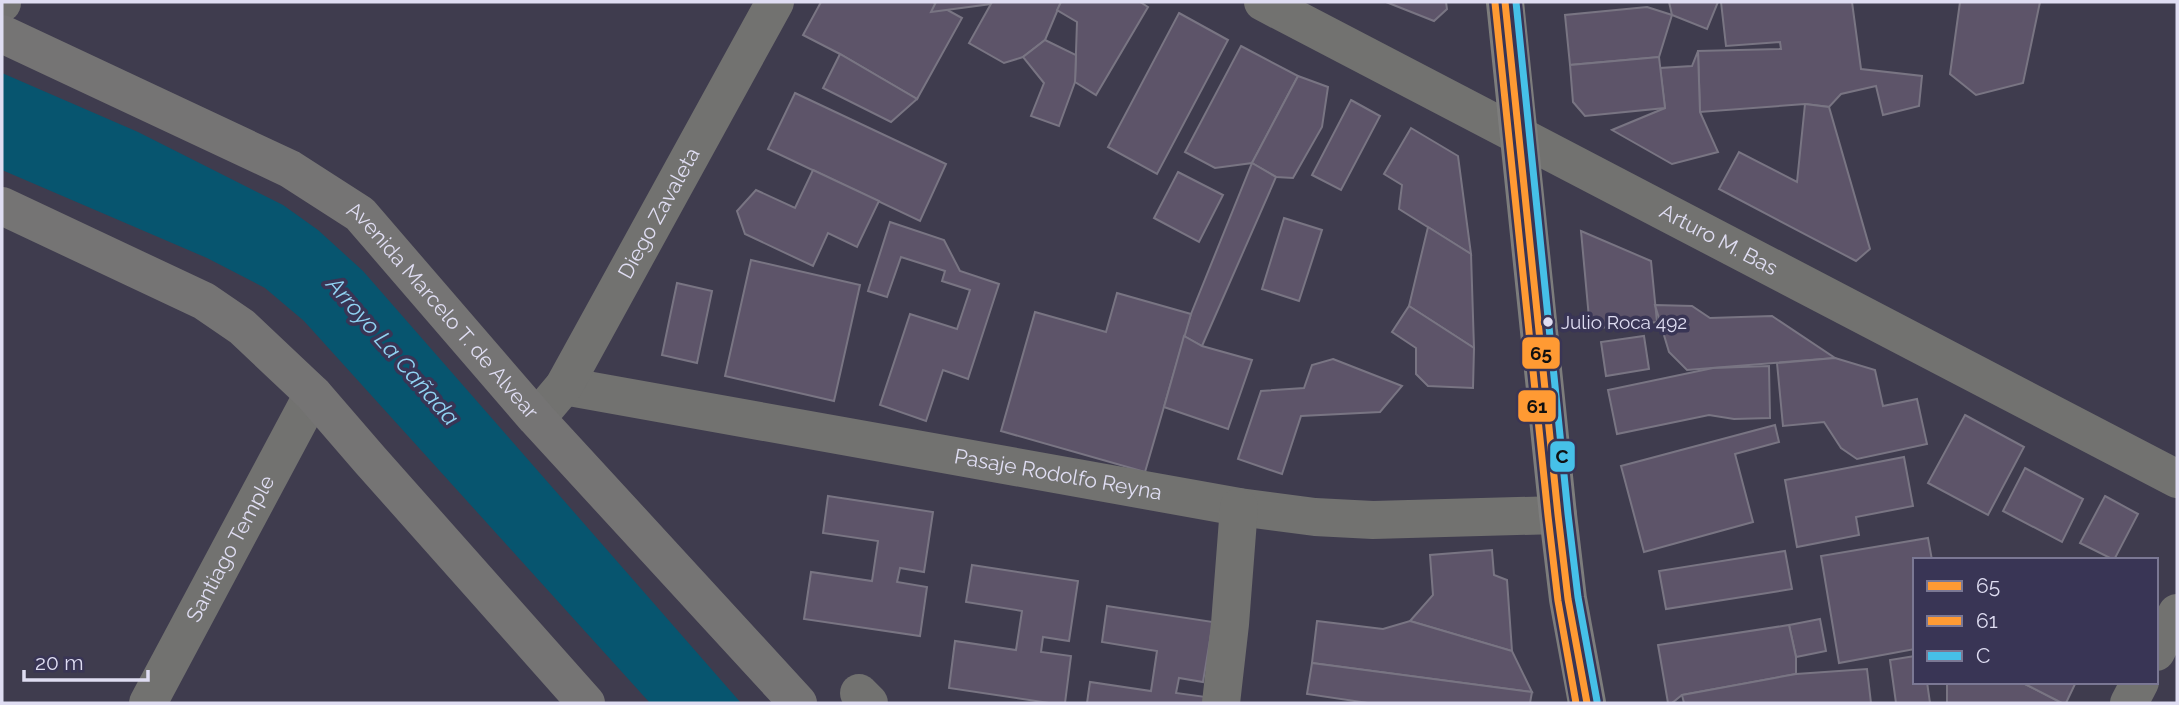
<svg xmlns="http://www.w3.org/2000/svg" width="2179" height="705" font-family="Raleway,sans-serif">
<rect width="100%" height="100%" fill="#3f3c4e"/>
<polygon fill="#07556f" points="2,73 138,132 283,205 318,230 363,271 741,703 650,703 304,321 265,288 207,258 2,170"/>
<g fill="#5d5469" stroke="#797583" stroke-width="2">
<polygon points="821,2 933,2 962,18 917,99 840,54 803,35"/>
<polygon points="936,2 992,2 991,4 931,12"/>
<polygon points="992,2 1061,2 1045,40 1023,57 1004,63 969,43"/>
<polygon points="1061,2 1140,2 1148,7 1096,95 1075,82 1077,22 1057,10"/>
<polygon points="1386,2 1446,2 1447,9 1434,21"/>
<polygon points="1669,2 1718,2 1707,29 1672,15"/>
<polygon points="1721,2 1852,2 1861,69 1922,76 1919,106 1883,115 1876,86 1841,94 1829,107 1805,104 1700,112 1698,51 1781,49 1780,42 1726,46"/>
<polygon points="1960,2 2040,2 2023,83 1976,95 1950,74"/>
<polygon points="1647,7 1672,15 1659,57 1570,65 1565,15"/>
<polygon points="1179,13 1228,40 1157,174 1108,147"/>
<polygon points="1045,40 1076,55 1075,82 1059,126 1031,116 1044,83 1023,57"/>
<polygon points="1241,46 1298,76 1252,163 1215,168 1185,152"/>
<polygon points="1698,51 1700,112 1718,152 1672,164 1612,130 1665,108 1660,68 1692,66"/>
<polygon points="840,54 917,99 891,122 823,88"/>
<polygon points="1659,57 1665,108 1585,116 1573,102 1570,65"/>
<polygon points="1298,76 1328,87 1322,127 1293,178 1276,177 1252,163"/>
<polygon points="795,93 946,164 920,221 768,149"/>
<polygon points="1351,100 1380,116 1341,190 1312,175"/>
<polygon points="1805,104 1829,107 1870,249 1856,261 1719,189 1739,152 1797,182"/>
<polygon points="1411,128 1458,156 1471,254 1399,209 1402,185 1384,174"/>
<polygon points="1252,163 1276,177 1202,346 1184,336 1191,314"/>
<polygon points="813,170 879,201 857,247 828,233 813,266 745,234 737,211 756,190 795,208"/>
<polygon points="1178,172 1223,195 1199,242 1154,218"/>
<polygon points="1284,218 1322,230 1299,301 1262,289"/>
<polygon points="890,222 944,240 960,271 999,284 968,379 943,370 926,421 880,405 910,314 957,329 970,290 942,281 945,271 901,257 887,297 868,291"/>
<polygon points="1428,227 1471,254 1474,348 1409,306"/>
<polygon points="1581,231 1651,261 1657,322 1590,329"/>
<polygon points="751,260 860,285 834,401 725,376"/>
<polygon points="677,283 712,291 697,363 662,355"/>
<polygon points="1117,293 1191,314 1145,472 1001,431 1035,312 1106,332"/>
<polygon points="1655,305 1692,306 1710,318 1772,316 1835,358 1687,370 1669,352"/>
<polygon points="1409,306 1474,348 1473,388 1428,386 1416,374 1416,348 1392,332"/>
<polygon points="1184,336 1202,346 1252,360 1228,429 1164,407"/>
<polygon points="1644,336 1649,369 1606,376 1601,342"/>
<polygon points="1835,358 1875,370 1883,406 1917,399 1927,444 1857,459 1841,448 1824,422 1783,426 1777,363"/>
<polygon points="1333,359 1402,386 1380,412 1301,416 1282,474 1238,459 1261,391 1304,388 1312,365"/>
<polygon points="1769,366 1770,418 1734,419 1709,415 1617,434 1608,390 1713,368"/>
<polygon points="1965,415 2024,447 1988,515 1928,483"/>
<polygon points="1775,425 1779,442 1735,454 1753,522 1644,552 1621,466"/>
<polygon points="1904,457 1913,506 1856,517 1859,535 1797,547 1785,480"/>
<polygon points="2025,468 2083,499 2062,542 2003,511"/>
<polygon points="828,496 933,512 924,572 900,568 897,582 927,587 920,636 804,619 811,572 872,581 878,541 823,533"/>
<polygon points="2105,496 2138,514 2114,560 2080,543"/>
<polygon points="1928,538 1932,560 1915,560 1915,649 1839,663 1821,556"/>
<polygon points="1492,550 1494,575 1507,580 1512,651 1410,621 1433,595 1430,555"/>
<polygon points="1785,551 1792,589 1666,609 1659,571"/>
<polygon points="972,565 1078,581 1069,641 1043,637 1041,652 1071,656 1065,703 1049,703 949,688 955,641 1016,650 1022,611 966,602"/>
<polygon points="1107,606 1213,622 1203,682 1179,678 1176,693 1206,697 1205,703 1087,703 1090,682 1151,691 1157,651 1102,642"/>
<polygon points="1820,619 1826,651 1796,657 1789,625"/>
<polygon points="1317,621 1383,629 1410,621 1512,651 1532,692 1312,663"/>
<polygon points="1789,625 1796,657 1796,674 1682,695 1672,703 1668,703 1658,645"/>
<polygon points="1915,656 1915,682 1927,682 1930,703 1896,703 1890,660"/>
<polygon points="1312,663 1532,692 1530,703 1368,703 1307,694"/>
<polygon points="1867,669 1871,703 1684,703 1682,695 1796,674"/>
<polygon points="1947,682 2021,682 2062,703 1947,703"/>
<polygon points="2021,682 2076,682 2066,703 2062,703"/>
</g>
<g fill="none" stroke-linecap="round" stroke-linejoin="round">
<g stroke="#727270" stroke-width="38">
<path id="s1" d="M1263,2L2177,479"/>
<polyline points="2,3 2,2"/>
<path id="s2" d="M564,386L1239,507L1315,517L1373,520L1558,515"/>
<path id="s3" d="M548,405L564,386L775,2"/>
<polyline points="2156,652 2177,613"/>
<polyline points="859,693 869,703"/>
<path id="s4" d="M148,703L313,394"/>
<polyline points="1221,703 1230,624 1239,507"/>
<polyline points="2129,703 2140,682"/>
</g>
<g stroke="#757474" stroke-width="38">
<path id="s5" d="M2,34L290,169L360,214L536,418L798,703"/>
<polyline points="2,206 204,301 242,327 313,394 370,460 586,703"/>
</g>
<polyline stroke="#7d7d7c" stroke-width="38" points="1505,2 1558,515 1568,599 1587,703"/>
<defs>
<polyline id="bus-1" points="1505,2 1558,515 1568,599 1587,703"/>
<polyline id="bus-2" points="1495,3 1548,516 1558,601 1576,703"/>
<polyline id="bus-3" points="1516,2 1568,514 1578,597 1597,701"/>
</defs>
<use href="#bus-1" stroke="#393555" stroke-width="12"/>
<use href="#bus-2" stroke="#393555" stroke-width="12"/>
<use href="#bus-3" stroke="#393555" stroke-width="12"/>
<use href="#bus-1" stroke="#ff9a33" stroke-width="7"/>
<use href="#bus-2" stroke="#ff9a33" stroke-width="7"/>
<use href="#bus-3" stroke="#46c0e8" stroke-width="7"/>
</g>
<circle fill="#dfddf2" stroke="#393555" stroke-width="2.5" cx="1548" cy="322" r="6"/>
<g text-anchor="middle" stroke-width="7" stroke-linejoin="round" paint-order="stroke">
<g font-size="19" fill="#dfddf2" stroke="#393555" text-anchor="start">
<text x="1561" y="329">Julio Roca 492</text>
</g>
<g font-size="21" fill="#dfddf2" stroke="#393555">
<text dy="7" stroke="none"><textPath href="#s3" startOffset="222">Diego Zavaleta</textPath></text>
<text dy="7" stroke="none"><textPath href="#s1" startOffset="514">Arturo M. Bas</textPath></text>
<text dy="7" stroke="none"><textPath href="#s5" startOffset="528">Avenida Marcelo T. de Alvear</textPath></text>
<text dy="7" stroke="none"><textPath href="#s2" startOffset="502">Pasaje Rodolfo Reyna</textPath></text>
<text dy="7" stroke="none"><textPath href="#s4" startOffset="175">Santiago Temple</textPath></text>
</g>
<g font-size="23" font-style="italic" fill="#90d3f2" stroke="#393555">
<text transform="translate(393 351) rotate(49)" y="8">Arroyo La Cañada</text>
</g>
</g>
<g stroke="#393555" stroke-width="2.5">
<rect x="1521" y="336" width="40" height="34" rx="7" fill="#ff9a33"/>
<rect x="1517" y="389" width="40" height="34" rx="7" fill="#ff9a33"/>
<rect x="1549" y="440" width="27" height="33" rx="7" fill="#46c0e8"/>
</g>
<g font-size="19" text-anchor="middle" font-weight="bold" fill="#111">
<text x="1541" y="360">65</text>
<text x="1537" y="413">61</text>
<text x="1562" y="463">C</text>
</g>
<rect width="2179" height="705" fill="none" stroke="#dfddf2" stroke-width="7"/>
<rect x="1913" y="558" width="245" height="126" fill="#393555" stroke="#7b7894" stroke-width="2"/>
<rect x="1927" y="581" width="35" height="10" fill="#ff9a33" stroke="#7b7894" stroke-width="2"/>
<text x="1976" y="593" font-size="21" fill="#dfddf2">65</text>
<rect x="1927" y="616" width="35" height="10" fill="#ff9a33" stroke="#7b7894" stroke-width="2"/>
<text x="1976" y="628" font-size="21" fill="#dfddf2">61</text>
<rect x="1927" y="651" width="35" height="10" fill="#46c0e8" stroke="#7b7894" stroke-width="2"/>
<text x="1976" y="663" font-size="21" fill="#dfddf2">C</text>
<path d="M24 670v10h124v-10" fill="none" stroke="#dfddf2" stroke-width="3.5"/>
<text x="35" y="670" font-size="21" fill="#dfddf2" stroke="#393555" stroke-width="5" paint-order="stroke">20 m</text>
</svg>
